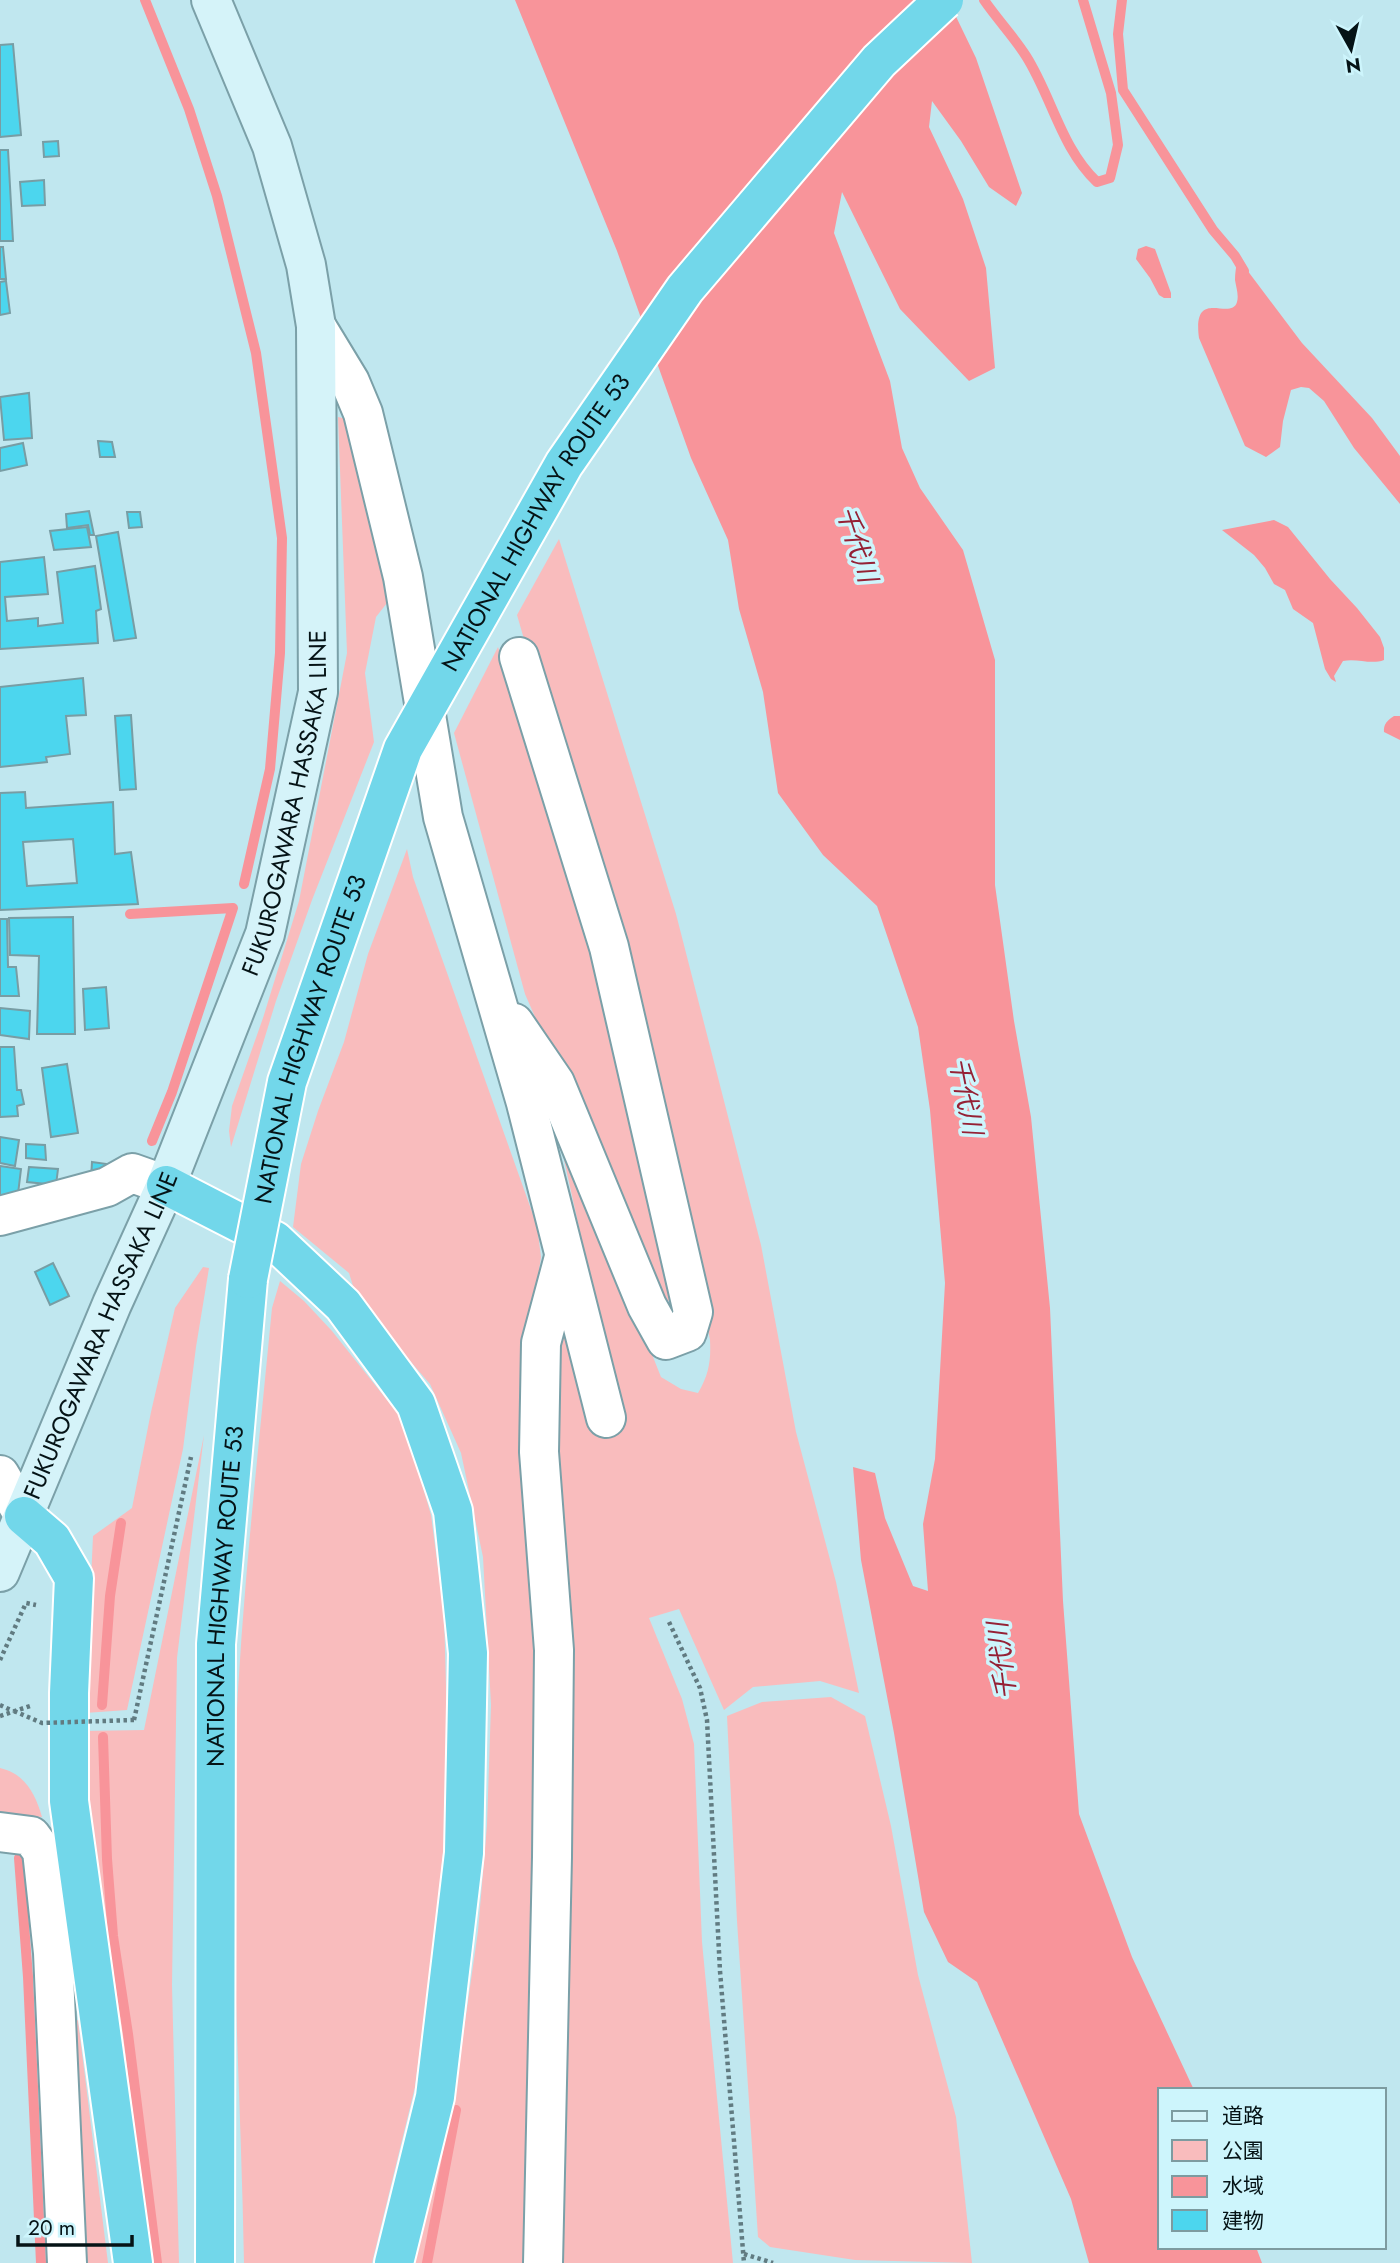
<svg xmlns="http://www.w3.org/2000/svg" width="1400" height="2263" font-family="Jost,'Noto Sans JP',sans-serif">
<rect width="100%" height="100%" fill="#c0e7ef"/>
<g fill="#f9bcbd">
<polygon points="338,417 347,419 394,594 376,617 365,673 374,742 312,900 276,1001 231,1147 229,1131 232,1106 263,1018 299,901 347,653"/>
<path d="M559,539L676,914L761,1245L796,1432L836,1582L859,1693L820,1681L753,1687L724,1710L679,1609L649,1618L682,1699L694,1744L702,1942L733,2263H559L566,2152L571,1709L554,1351L562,1312L623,1426L551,1101L661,1377L681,1389L698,1393C709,1374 711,1361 710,1340L679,1173L517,615Z"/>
<polygon points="498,647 591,928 672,1284 670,1299 666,1304 659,1301 525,994 454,733"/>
<polygon points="407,849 413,877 537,1226 541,1257 533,1310 527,1431 539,1829 525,2263 414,2263 459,2064 478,1931 487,1825 491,1705 483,1557 461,1453 430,1384 372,1317 354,1289 349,1273 293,1227 301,1164 318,1111 344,1042 368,954"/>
<polygon points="203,1267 209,1268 196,1347 183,1449 127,1710 85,1713 93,1536 132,1508 151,1412 175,1308"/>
<path d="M280,1281L304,1301L332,1331L399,1415L412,1450L431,1515L444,1613L449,1796L433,1948L415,2087L372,2263H244C241,2092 229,1921 235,1750C241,1602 258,1455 272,1308Z"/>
<polygon points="204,1435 177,1658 172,1985 179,2263 145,2263 88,1818 84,1731 144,1730"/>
<polygon points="831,1697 865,1716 891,1826 918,1975 956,2117 972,2263 855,2260 770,2247 758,2237 737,1921 727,1716 762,1702"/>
<path d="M0,1768C25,1774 35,1793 42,1817L0,1814Z"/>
<polygon points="78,2020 104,2231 108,2263 77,2263 74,2022"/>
</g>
<g fill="#f8949a">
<polygon points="515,0 948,0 976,58 1022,193 1016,206 989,187 961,141 932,101 929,127 963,199 986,268 995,368 969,381 900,309 842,192 834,233 890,381 902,448 920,488 963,550 995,660 995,885 1014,1021 1031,1117 1050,1308 1063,1601 1079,1814 1132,1957 1194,2090 1160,2090 1160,2247 1256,2247 1262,2263 1089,2263 1071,2199 977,1982 948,1962 924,1912 894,1733 861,1560 853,1467 875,1473 885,1518 913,1586 928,1591 923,1524 935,1459 945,1283 930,1110 918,1027 877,906 823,855 778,793 763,692 739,609 728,540 691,458 617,251"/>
<polygon points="1146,246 1155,249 1171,293 1171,298 1164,298 1159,295 1150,278 1136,259 1138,249"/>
<path d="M1238,258L1302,343L1372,418L1400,456V504L1354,448L1324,401L1309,388L1301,387L1291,390L1283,421L1280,447L1266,457L1245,446L1199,338C1192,286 1231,322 1237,302C1239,295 1236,287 1235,280C1235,273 1236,266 1238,258Z"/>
<path d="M1274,520L1288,527L1330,579L1357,608L1380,637L1384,648V660C1371,665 1357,658 1343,661L1334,676L1336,682L1331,679L1325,669L1313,623L1293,609L1285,590L1274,584L1265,568L1254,555L1222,530Z"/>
<path d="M1394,716H1400V740L1384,732C1383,724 1388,720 1394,716Z"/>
</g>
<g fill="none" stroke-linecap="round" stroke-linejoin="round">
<g stroke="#f8949a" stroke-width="10">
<polyline points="145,0 189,109 217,196 256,353 282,538 280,653 270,769 244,884"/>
<path d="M984,0C997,19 1014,37 1026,56C1052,97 1061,148 1097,182L1110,178L1118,145L1111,93L1083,0"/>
<polyline points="1122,0 1118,34 1123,90 1213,230 1235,256 1244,271"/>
<polyline points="130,914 233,908 172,1092 152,1141"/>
<polyline points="102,1705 110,1596 121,1523"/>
<polyline points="103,1737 107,1859 113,1936 128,2034 157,2263"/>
<polyline points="19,1858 28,1977 41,2263"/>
<polyline points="427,2263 456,2110"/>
</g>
</g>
<g fill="#4cd6ee" stroke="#789da4" stroke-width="2" fill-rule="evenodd">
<polygon points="13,44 21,135 0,137 0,45"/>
<polygon points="58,141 59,156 44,157 43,142"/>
<polygon points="0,150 8,150 13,241 0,241"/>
<polygon points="44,180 45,205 22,206 20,182"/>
<polygon points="0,247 3,247 6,279 0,279"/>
<polygon points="6,281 10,313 0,315 0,282"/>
<polygon points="29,393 32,438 4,440 0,397"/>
<polygon points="98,441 112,442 115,457 100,457"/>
<polygon points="23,443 27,465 0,471 0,448"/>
<polygon points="89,511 94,535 90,535 88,525 67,528 66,514"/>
<polygon points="127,512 140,512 142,527 129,528"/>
<polygon points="87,527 91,547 54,550 50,531"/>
<polygon points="118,532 136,638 114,641 96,536"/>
<polygon points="44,557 48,594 5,597 7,621 38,618 38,626 63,623 57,572 95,566 101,609 96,611 98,643 0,649 0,562"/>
<polygon points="83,678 86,715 66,716 70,754 46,757 47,762 0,767 0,687"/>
<polygon points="131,715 136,789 120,790 115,716"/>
<path d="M25,792L26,808L113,802L115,854L131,852L138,904L0,910V793ZM73,839L77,883L27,886L23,842Z"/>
<polygon points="73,917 75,1034 37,1034 39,956 10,955 9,918"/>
<polygon points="0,919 7,919 8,967 16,967 19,996 0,996"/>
<polygon points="106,987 109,1028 85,1030 83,989"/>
<polygon points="0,1008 30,1011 29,1039 0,1035"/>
<polygon points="0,1047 14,1047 17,1090 21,1090 24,1104 17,1106 18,1116 0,1117"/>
<polygon points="67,1064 78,1133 51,1137 42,1068"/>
<polygon points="0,1137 19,1140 15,1166 0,1163"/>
<polygon points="26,1144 45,1145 46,1160 26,1158"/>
<polygon points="92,1162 107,1164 106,1181 91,1180"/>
<polygon points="0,1166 21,1169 17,1202 0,1199"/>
<polygon points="29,1167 58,1169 56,1185 27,1182"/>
<polygon points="53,1263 69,1296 50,1305 35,1272"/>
</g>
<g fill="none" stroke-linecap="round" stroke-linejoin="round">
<defs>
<g id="street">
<polyline points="316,326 350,382 363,413 403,577 443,817 526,1103 606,1418"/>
<polyline points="514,1023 555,1083 647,1306 666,1340 687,1332 693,1312 609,947 519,657"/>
<polyline points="0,1216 107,1187 132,1173 166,1185"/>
<polyline points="0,1475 24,1516"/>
<polyline points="0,1832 31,1836 42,1851 53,1953 67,2263"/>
<polyline points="543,2263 552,1857 554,1650 539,1452 541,1343 564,1257"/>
</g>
<g id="secondary">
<path id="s1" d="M0,1572L112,1304L166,1185L265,934L318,692L316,326L306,265L272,146L211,0"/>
</g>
<g id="highway">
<polyline points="166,1185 275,1241 343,1305 416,1404 453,1511 468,1653 464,1853 435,2097 394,2263"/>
<polyline points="24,1516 52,1540 74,1578 69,1693 69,1801 133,2263"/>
<path id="s2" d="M215,2263L216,1644L248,1279"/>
</g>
</defs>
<use href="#street" stroke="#7ba0a8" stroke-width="42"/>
<use href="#secondary" stroke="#7ba0a8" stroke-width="42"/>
<use href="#highway" stroke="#fff" stroke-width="42"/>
<g stroke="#617b81" stroke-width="4.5" stroke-dasharray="3.5 3.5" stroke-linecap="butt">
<polyline points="669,1622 700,1688 707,1720 720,1971 744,2263"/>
<polyline points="0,1660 26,1603 36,1605"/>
<polyline points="0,1705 13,1711"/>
<polyline points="0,1716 30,1706"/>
<polyline points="134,1720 191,1457"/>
<polyline points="744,2254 773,2263"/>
</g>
<use href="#street" stroke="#fff" stroke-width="38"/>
<use href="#secondary" stroke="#d5f3f9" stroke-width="38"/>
<use href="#highway" stroke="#72d7ea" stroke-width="38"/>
<defs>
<g id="highway-bridge">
<path id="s3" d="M248,1279L287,1082L403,749L564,464L685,289L879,61L944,0"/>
</g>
</defs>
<use href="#highway-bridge" stroke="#fff" stroke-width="42" stroke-linecap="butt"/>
<polyline stroke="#617b81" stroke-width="4.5" stroke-dasharray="3.5 3.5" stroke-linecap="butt" points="14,1711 42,1723 134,1720"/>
<use href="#highway-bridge" stroke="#72d7ea" stroke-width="38"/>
</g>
<g text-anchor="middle" stroke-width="7" stroke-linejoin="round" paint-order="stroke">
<g font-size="24" fill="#051316" stroke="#cdf5fc">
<text dy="8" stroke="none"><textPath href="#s3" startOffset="816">NATIONAL HIGHWAY ROUTE 53</textPath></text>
<text dy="8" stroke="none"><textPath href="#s1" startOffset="824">FUKUROGAWARA HASSAKA LINE</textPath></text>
<text dy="8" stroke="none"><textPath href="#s3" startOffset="248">NATIONAL HIGHWAY ROUTE 53</textPath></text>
<text dy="8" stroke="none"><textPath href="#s1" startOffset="257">FUKUROGAWARA HASSAKA LINE</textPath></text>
<text dy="8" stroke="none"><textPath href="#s2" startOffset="667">NATIONAL HIGHWAY ROUTE 53</textPath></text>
</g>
<g font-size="26" font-style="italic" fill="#952135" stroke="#cdf5fc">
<text transform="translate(857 544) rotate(72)" y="9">千代川</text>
<text transform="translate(966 1096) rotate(79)" y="9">千代川</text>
<text transform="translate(1002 1661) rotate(-97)" y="9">千代川</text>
</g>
</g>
<rect x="1158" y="2088" width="228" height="161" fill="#cdf5fc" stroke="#7d9ba0" stroke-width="2"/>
<rect x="1172" y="2111" width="35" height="10" fill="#d5f3f9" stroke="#7d9ba0" stroke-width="2"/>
<text x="1222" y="2123" font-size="21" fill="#051316">道路</text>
<rect x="1172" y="2140" width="35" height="21" fill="#f9bcbd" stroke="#7d9ba0" stroke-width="2"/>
<text x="1222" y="2158" font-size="21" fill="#051316">公園</text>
<rect x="1172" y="2176" width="35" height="21" fill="#f8949a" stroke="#7d9ba0" stroke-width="2"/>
<text x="1222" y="2193" font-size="21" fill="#051316">水域</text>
<rect x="1172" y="2210" width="35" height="21" fill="#4cd6ee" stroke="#7d9ba0" stroke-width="2"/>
<text x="1222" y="2228" font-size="21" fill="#051316">建物</text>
<g transform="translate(1351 49) rotate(172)" stroke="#cdf5fc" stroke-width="5" paint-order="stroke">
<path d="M0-5L12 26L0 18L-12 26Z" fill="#051316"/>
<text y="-10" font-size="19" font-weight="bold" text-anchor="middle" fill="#051316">N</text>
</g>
<path d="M18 2235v10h114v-10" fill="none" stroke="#051316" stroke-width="3.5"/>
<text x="28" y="2235" font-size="21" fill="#051316" stroke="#cdf5fc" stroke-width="5" paint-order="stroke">20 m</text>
</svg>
